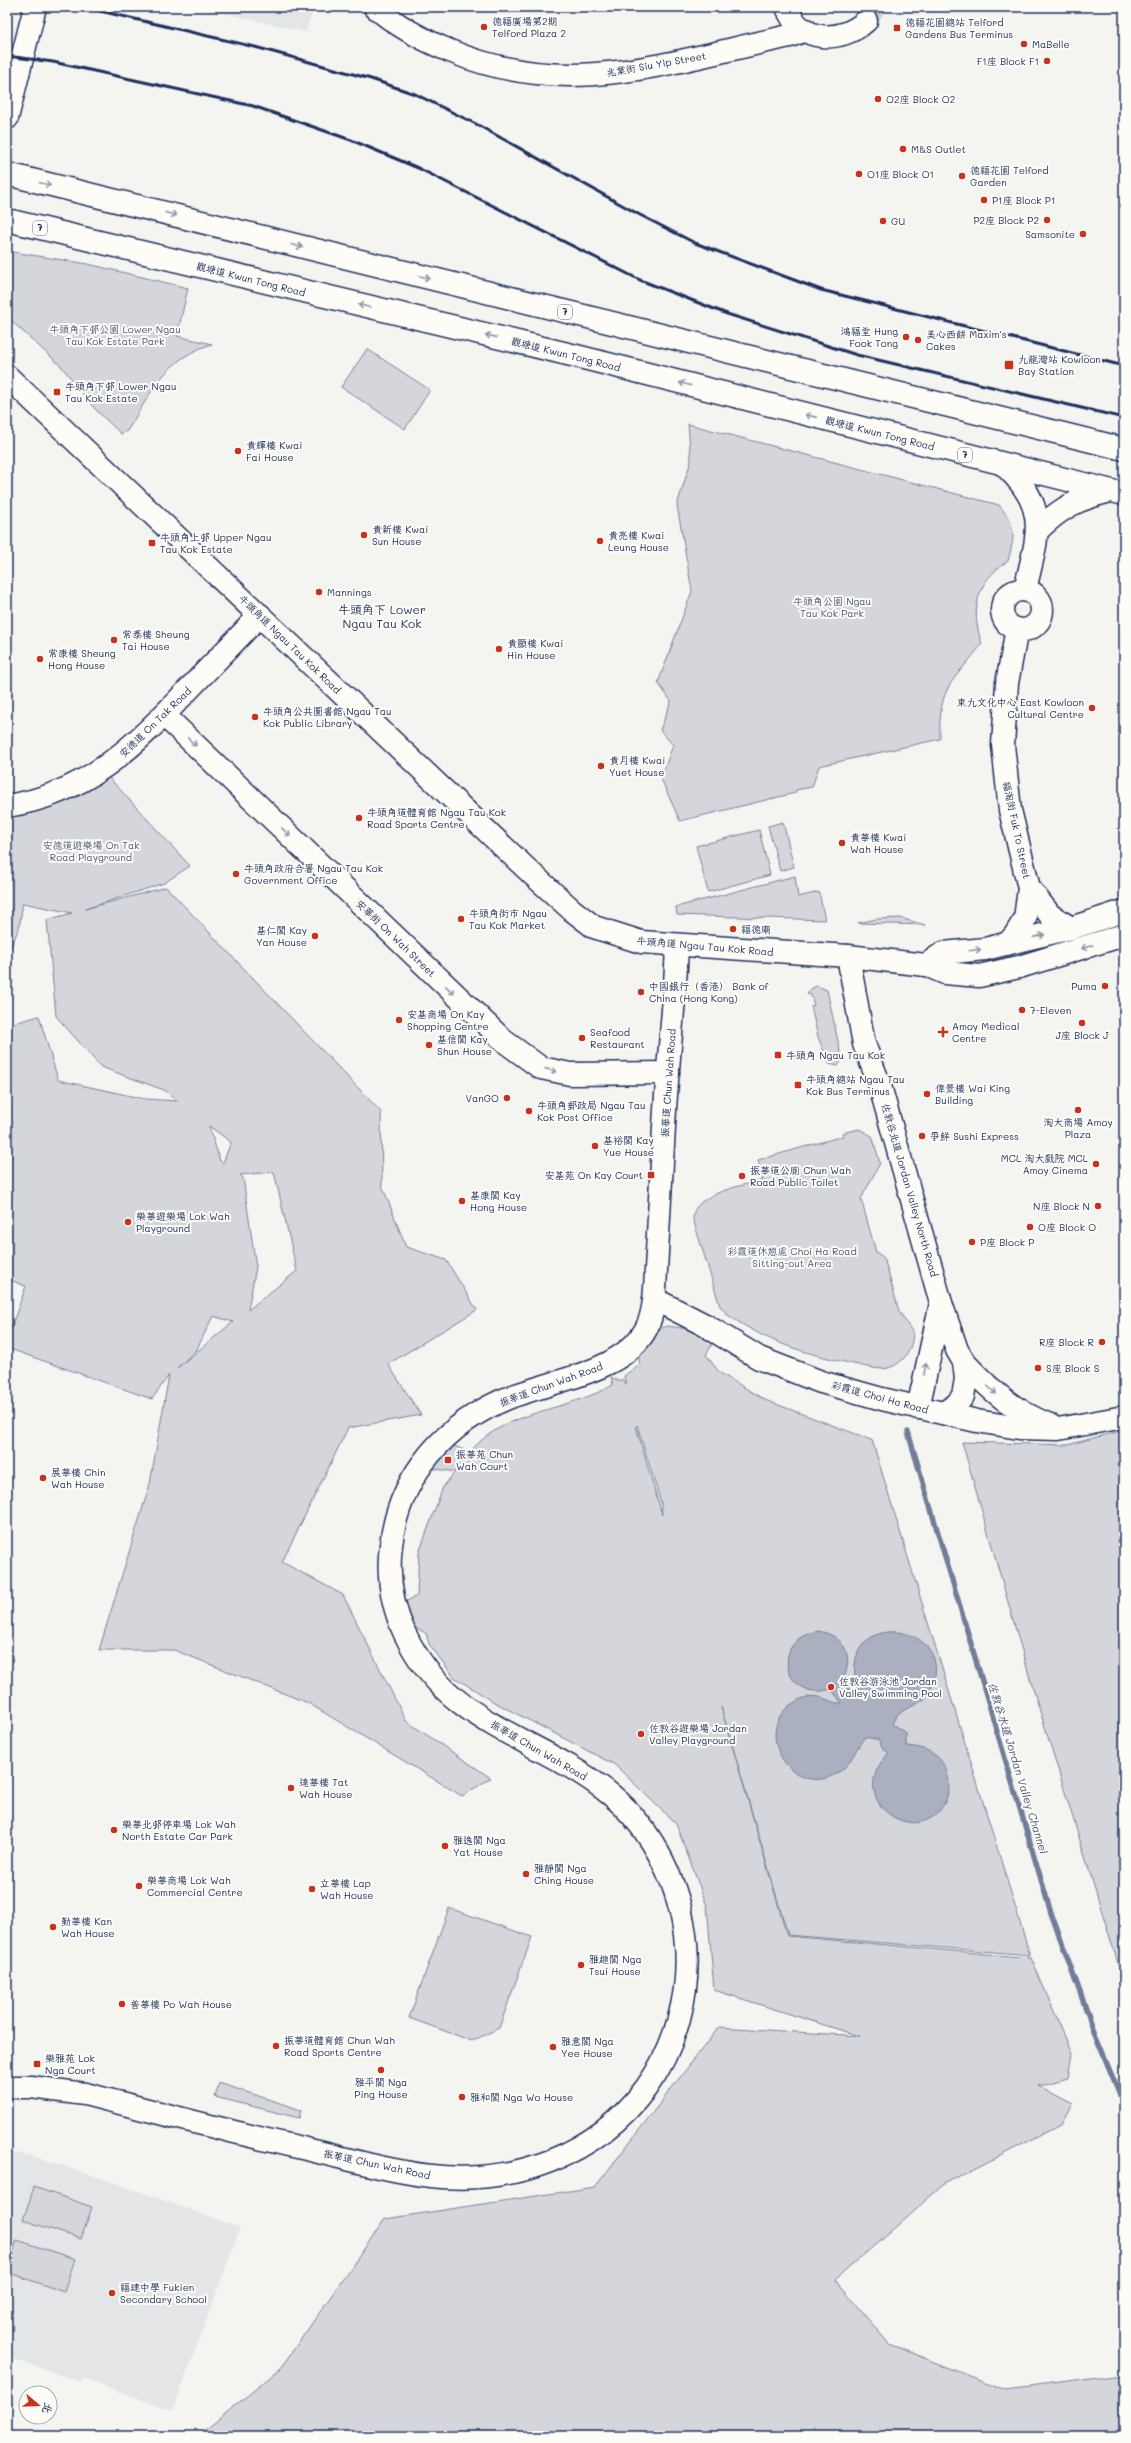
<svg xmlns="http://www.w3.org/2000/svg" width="1131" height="2443" font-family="Mali,'LXGW WenKai TC',sans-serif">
<rect width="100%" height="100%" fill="#f4f4f1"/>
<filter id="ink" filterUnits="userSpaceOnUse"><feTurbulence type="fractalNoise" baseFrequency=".025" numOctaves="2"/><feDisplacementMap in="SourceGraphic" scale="8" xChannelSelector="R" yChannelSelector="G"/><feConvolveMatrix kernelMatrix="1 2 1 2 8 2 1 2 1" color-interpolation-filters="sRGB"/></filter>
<g filter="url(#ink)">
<g fill="#e4e5e6">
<polygon points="196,7 314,7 306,32"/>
<polygon points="7,2152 29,2155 119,2184 240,2228 173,2411 83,2378 81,2382 7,2357"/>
</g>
<g fill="#d4d6db" stroke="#78829c" fill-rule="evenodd">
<path d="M7,251L88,264L188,288L177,336L212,344C164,359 152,392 127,431L121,434L94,408L62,367L7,317Z"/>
<polygon points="367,349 430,390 405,429 341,387"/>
<path d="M688,424L999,505C1017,528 1015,533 1008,561C976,581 970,610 982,644C952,683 938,686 940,739L819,766L812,787L796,790L795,793L680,821L661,779L673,745L660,730L671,701L658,683L692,591L677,505L691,461Z"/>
<path d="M103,771L190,866L164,883L85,909L166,887L381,1112L382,1185L406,1247L446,1260L477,1310L388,1364L421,1415L348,1428L282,1562L343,1595L406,1721L491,1778L462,1796L308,1703L174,1650H99L150,1484L169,1375L152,1399L7,1348V1339L26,1286L7,1279V1025L39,1016L58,1080L145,1099L178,1101L164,1090L101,1067L56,1016L47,920L72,913L23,903L19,928L7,956V809ZM209,1126L231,1142L223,1163L220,1161ZM274,1172L297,1271L248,1310L256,1267L243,1178L240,1175ZM213,1316L233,1322L177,1368L197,1349Z"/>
<polygon points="783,822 794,867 780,871 768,826"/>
<polygon points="759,830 770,875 708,892 696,846"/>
<polygon points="795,876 798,897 819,892 825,920 677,915 676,907"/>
<polygon points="900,918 925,925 858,923 876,919"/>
<polygon points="817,986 827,990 842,1060 838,1066 829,1064 818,1037 811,1006 814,1005 811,995 807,994 812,988"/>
<path d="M859,1129L872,1136L880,1163L861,1199L876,1252L884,1258L899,1311L913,1333C912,1349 905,1363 888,1368C877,1371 861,1365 849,1363C801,1352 769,1343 728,1315L720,1306L693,1219C691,1194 744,1185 763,1180L758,1160L843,1136L842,1133Z"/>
<path d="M667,1326L718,1333L706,1355L720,1373L765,1400L872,1440L1030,1955L788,1935L721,1707L787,1936L1031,1958L1072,2053L1068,2078L1038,2086L1071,2103L1060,2125L942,2186L835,2280L889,2344L1004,2390L1124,2375V2436H198L280,2369L385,2219L595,2187L719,2027L859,2036L714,1990L707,1906L676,1824L615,1765L494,1702L454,1677L429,1644L426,1633L407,1624L403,1603L417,1596L419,1553L443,1487L455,1472L428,1468L451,1445L470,1452C504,1410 568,1411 613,1385L611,1377L619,1381L622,1379L626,1384L624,1376L640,1364L634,1339ZM637,1425L661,1503L662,1515L636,1427Z"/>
<polygon points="1124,1430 1124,1983 1031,1682 962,1442 1067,1445"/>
<polygon points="449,1908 532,1937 499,2028 472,2041 409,2018"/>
<polygon points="219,2083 301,2110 299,2118 215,2097"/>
<polygon points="34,2187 92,2207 81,2239 23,2220"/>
<polygon points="17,2240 75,2259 64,2292 7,2272"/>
</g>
<path fill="#aab0bf" stroke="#717c98" d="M818,1631C843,1635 854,1654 844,1678L850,1691L857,1688C836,1603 963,1623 930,1691C924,1704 912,1705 901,1712C897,1714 894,1720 892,1724L906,1733V1746C923,1747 938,1752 946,1769C950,1780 950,1791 945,1802C921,1852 840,1802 889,1753L882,1748L879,1740L865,1737C857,1746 853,1760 843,1769C794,1809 743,1723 801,1699C821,1691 828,1704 842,1703L831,1689C784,1704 768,1639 818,1631Z"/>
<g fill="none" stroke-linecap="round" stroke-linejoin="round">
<polyline stroke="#717c98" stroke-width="5.5" points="908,1432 1051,1913 1097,2039 1124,2104"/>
<polyline stroke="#c9cdd4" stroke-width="22" stroke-dasharray="22 11" stroke-linecap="butt" points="866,21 874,7"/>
<defs>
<g id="minor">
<path d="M375,7C397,26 423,40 450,51C569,101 671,61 790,36L806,30"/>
<path d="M787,7C799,44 842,43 866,21"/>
<path d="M1005,466C1051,509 1037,536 1025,590"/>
<path d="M1039,529C1062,507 1078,499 1110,491"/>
<circle cx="1022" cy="610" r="20"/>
<polyline points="164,715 504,1041 541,1068 570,1074 668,1073"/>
<path d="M7,806C87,794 133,747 186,692C210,667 235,641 260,615"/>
<polyline points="1029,888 1050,915 1071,928"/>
<polyline points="1007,944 1015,935 1025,919 1029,888 1010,810 1003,745 1007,683 1017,629"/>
<polyline points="848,956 864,1044 880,1086 941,1303 957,1350 964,1362 966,1379 963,1396 956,1405 943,1413"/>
<polyline points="654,1299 705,1325 759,1358 821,1382 882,1399 977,1421 1019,1428 1058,1429 1124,1417"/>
<path d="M964,1362C989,1389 1015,1412 1050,1425"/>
<polyline points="918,1408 941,1303"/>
</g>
<g id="major">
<polyline points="7,118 35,7"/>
<polyline points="7,376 531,873 572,910 594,927 641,942 848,956 926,965 945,973 979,976 1019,967 1124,935"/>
<polyline points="926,965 943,953 985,949 1071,928 1124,911"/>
<path d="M7,2087H31L85,2094C157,2112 229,2132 302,2148C344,2158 388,2171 431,2176C514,2185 595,2156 646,2088C676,2047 690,1994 686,1944C681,1887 654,1830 610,1794C537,1735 449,1727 405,1634C392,1606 387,1576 391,1545C399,1475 447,1421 513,1396C528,1391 545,1386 561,1381C591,1372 630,1359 646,1329C655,1312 655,1289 656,1270C659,1222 661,1175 664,1127C667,1066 675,1006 677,945"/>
</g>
<g id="highway">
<polyline points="7,174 1124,449"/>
<polyline points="7,220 576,356 1124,494"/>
</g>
</defs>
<use href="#minor" stroke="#1b2f5e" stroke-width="25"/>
<use href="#major" stroke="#1b2f5e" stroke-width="25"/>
<use href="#highway" stroke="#1b2f5e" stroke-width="25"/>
<use href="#minor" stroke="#fdfcf7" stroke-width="22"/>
<use href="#major" stroke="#fdfcf7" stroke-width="22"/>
<use href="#highway" stroke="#fdfcf7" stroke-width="22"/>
<g stroke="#1b2f5e" stroke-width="3">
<polyline points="83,7 255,47 371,79 415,94 476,124 640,215 695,243 821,290 1124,366"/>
<polyline points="7,56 53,62 253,106 351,140 418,168 640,280 727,314 857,355 1124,418"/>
</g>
</g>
<defs><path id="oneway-shaft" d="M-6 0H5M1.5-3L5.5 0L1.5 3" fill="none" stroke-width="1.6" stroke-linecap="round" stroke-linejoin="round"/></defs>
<g stroke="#8c96aa">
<use href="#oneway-shaft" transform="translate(45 184) rotate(14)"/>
<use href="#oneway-shaft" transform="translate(171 214) rotate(14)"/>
<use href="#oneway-shaft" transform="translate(297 246) rotate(14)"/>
<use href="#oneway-shaft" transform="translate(424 277) rotate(14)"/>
<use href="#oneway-shaft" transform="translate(364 306) rotate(-166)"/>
<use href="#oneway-shaft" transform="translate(491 336) rotate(-167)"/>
<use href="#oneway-shaft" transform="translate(685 384) rotate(-166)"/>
<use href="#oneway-shaft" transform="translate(811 416) rotate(-167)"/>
<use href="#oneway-shaft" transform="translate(192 742) rotate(44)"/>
<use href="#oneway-shaft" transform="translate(286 832) rotate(44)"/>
<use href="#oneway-shaft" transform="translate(1039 936) rotate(-13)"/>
<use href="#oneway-shaft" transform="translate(1087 947) rotate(163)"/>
<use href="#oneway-shaft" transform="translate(975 950) rotate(-7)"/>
<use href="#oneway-shaft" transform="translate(450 990) rotate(44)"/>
<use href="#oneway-shaft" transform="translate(551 1070) rotate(13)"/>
<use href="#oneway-shaft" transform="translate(925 1369) rotate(-78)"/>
<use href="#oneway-shaft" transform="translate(992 1390) rotate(42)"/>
</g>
</g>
<g fill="#c8321e" stroke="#fdfcf7" stroke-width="1.5">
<circle cx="484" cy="27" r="4"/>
<rect x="893" y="24" width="8" height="8" rx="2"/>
<circle cx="1024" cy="44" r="4"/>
<circle cx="1047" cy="61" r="4"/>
<circle cx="878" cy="99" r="4"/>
<circle cx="903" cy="149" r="4"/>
<circle cx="859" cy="174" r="4"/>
<circle cx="962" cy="176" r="4"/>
<circle cx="984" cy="200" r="4"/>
<circle cx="1047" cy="220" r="4"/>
<circle cx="883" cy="221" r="4"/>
<circle cx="1083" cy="234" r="4"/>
<circle cx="906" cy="337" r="4"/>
<circle cx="918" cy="340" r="4"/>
<rect x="1004" y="360" width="10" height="10" rx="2"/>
<rect x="53" y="388" width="8" height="8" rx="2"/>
<circle cx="238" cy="451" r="4"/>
<circle cx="364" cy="535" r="4"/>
<circle cx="600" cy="541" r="4"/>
<rect x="148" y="539" width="8" height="8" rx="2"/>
<circle cx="319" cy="592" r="4"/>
<circle cx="114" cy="640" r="4"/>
<circle cx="499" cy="649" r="4"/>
<circle cx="40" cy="659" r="4"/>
<circle cx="1092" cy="708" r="4"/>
<circle cx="255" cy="717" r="4"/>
<circle cx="601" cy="766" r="4"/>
<circle cx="359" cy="818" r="4"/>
<circle cx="842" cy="843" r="4"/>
<circle cx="236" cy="874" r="4"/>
<circle cx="461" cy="919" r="4"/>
<circle cx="733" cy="929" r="4"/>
<circle cx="315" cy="936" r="4"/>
<circle cx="1105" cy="986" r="4"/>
<circle cx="641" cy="992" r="4"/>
<circle cx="1022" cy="1010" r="4"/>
<circle cx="399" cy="1020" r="4"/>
<circle cx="1082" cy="1023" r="4"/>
<path d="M941 1026h4v4h4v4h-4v4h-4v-4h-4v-4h4z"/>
<circle cx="582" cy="1038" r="4"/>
<circle cx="429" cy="1045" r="4"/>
<rect x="774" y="1051" width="8" height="8" rx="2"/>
<rect x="794" y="1081" width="8" height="8" rx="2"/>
<circle cx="927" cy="1094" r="4"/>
<circle cx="507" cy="1098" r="4"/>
<circle cx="1078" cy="1110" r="4"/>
<circle cx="529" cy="1111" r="4"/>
<circle cx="922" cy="1136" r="4"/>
<circle cx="595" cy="1146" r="4"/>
<circle cx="1096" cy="1164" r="4"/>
<rect x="647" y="1171" width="8" height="8" rx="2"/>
<circle cx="742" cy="1176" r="4"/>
<circle cx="462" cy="1201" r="4"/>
<circle cx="1098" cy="1206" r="4"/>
<circle cx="128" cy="1222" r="4"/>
<circle cx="1030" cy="1227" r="4"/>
<circle cx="972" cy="1242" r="4"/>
<circle cx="1102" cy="1342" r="4"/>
<circle cx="1038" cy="1368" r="4"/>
<rect x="444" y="1456" width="8" height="8" rx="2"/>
<circle cx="43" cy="1478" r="4"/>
<circle cx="831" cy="1687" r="4"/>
<circle cx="641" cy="1734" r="4"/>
<circle cx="291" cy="1788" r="4"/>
<circle cx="114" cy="1830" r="4"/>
<circle cx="445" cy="1846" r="4"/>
<circle cx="526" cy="1874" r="4"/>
<circle cx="139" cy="1886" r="4"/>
<circle cx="312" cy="1889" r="4"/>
<circle cx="53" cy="1927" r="4"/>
<circle cx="581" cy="1965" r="4"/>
<circle cx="122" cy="2004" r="4"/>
<circle cx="276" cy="2046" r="4"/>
<circle cx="553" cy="2047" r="4"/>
<rect x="33" y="2060" width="8" height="8" rx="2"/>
<circle cx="381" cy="2070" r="4"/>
<circle cx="462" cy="2097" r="4"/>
<circle cx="112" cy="2293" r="4"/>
</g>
<g text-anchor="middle" stroke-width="4" stroke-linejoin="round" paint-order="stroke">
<g fill="#fdfcf7" stroke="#5f6c8c" stroke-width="1">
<rect x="33" y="221" width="14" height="14" rx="3"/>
<rect x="558" y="305" width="14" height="14" rx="3"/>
<rect x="958" y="448" width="14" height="14" rx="3"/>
</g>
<g font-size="9" font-weight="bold" fill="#1b2f5e">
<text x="40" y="231">7</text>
<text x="565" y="315">7</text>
<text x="965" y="458">7</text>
</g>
<g font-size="10" fill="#1b2f5e" stroke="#fdfcf7" text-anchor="start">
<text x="492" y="25">德福廣場第2期<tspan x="492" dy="12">Telford Plaza 2</tspan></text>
<text x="905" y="26">德福花園總站 Telford<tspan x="905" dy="12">Gardens Bus Terminus</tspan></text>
<text x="1032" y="48">MaBelle</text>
<text x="1039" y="65" text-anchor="end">F1座 Block F1</text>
<text x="886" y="103">O2座 Block O2</text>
<text x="911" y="153">M&amp;S Outlet</text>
<text x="970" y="174">德福花園 Telford<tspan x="970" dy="12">Garden</tspan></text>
<text x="867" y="178">O1座 Block O1</text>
<text x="992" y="204">P1座 Block P1</text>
<text x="1039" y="224" text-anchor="end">P2座 Block P2</text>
<text x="891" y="225">GU</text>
<text x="1075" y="238" text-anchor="end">Samsonite</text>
<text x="898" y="335" text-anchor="end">鴻福堂 Hung<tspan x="898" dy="12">Fook Tong</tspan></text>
<text x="926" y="338">美心西餅 Maxim's<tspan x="926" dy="12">Cakes</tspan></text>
<text x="1018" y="363">九龍灣站 Kowloon<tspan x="1018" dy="12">Bay Station</tspan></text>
<text x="65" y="390">牛頭角下邨 Lower Ngau<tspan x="65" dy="12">Tau Kok Estate</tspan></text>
<text x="246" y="449">貴輝樓 Kwai<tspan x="246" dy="12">Fai House</tspan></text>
<text x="372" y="533">貴新樓 Kwai<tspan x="372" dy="12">Sun House</tspan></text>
<text x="608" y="539">貴亮樓 Kwai<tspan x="608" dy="12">Leung House</tspan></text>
<text x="160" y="541">牛頭角上邨 Upper Ngau<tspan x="160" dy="12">Tau Kok Estate</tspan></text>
<text x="327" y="596">Mannings</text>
<text x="122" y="638">常泰樓 Sheung<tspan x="122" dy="12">Tai House</tspan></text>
<text x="507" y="647">貴顯樓 Kwai<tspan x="507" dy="12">Hin House</tspan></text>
<text x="48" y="657">常康樓 Sheung<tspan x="48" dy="12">Hong House</tspan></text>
<text x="1084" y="706" text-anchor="end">東九文化中心 East Kowloon<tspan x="1084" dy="12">Cultural Centre</tspan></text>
<text x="263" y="715">牛頭角公共圖書館 Ngau Tau<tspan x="263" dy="12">Kok Public Library</tspan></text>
<text x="609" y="764">貴月樓 Kwai<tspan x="609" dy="12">Yuet House</tspan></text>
<text x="367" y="816">牛頭角道體育館 Ngau Tau Kok<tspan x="367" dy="12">Road Sports Centre</tspan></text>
<text x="850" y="841">貴華樓 Kwai<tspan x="850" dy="12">Wah House</tspan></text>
<text x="244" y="872">牛頭角政府合署 Ngau Tau Kok<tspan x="244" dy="12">Government Office</tspan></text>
<text x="469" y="917">牛頭角街市 Ngau<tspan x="469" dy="12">Tau Kok Market</tspan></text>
<text x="741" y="933">福德廟</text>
<text x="307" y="934" text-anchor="end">基仁閣 Kay<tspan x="307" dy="12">Yan House</tspan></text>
<text x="649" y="990">中國銀行（香港） Bank of<tspan x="649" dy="12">China (Hong Kong)</tspan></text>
<text x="1097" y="990" text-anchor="end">Puma</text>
<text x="1030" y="1014">7-Eleven</text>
<text x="407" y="1018">安基商場 On Kay<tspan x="407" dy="12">Shopping Centre</tspan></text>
<text x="952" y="1030">Amoy Medical<tspan x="952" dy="12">Centre</tspan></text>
<text x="590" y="1036">Seafood<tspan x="590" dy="12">Restaurant</tspan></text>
<text x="1082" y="1039" text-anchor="middle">J座 Block J</text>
<text x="437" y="1043">基信閣 Kay<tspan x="437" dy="12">Shun House</tspan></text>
<text x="786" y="1059">牛頭角 Ngau Tau Kok</text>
<text x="806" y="1083">牛頭角總站 Ngau Tau<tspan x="806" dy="12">Kok Bus Terminus</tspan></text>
<text x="935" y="1092">偉景樓 Wai King<tspan x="935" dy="12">Building</tspan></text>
<text x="499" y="1102" text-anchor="end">VanGO</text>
<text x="537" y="1109">牛頭角郵政局 Ngau Tau<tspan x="537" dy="12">Kok Post Office</tspan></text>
<text x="1078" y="1126" text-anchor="middle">淘大商場 Amoy<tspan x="1078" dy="12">Plaza</tspan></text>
<text x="930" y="1140">爭鮮 Sushi Express</text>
<text x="603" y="1144">基裕閣 Kay<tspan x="603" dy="12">Yue House</tspan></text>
<text x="1088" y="1162" text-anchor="end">MCL 淘大戲院 MCL<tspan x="1088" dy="12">Amoy Cinema</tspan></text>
<text x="750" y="1174">振華道公廁 Chun Wah<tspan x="750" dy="12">Road Public Toilet</tspan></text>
<text x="643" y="1179" text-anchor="end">安基苑 On Kay Court</text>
<text x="470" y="1199">基康閣 Kay<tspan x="470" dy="12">Hong House</tspan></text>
<text x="1090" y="1210" text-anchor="end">N座 Block N</text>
<text x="136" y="1220">樂華遊樂場 Lok Wah<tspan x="136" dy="12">Playground</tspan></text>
<text x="1038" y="1231">O座 Block O</text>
<text x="980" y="1246">P座 Block P</text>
<text x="1094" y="1346" text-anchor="end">R座 Block R</text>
<text x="1046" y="1372">S座 Block S</text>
<text x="456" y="1458">振華苑 Chun<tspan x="456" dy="12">Wah Court</tspan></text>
<text x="51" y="1476">展華樓 Chin<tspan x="51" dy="12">Wah House</tspan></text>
<text x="839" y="1685">佐敦谷游泳池 Jordan<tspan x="839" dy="12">Valley Swimming Pool</tspan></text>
<text x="649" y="1732">佐敦谷遊樂場 Jordan<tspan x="649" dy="12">Valley Playground</tspan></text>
<text x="299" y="1786">達華樓 Tat<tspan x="299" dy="12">Wah House</tspan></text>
<text x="122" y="1828">樂華北邨停車場 Lok Wah<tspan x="122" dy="12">North Estate Car Park</tspan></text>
<text x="453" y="1844">雅逸閣 Nga<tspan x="453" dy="12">Yat House</tspan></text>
<text x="534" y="1872">雅靜閣 Nga<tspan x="534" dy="12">Ching House</tspan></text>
<text x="147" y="1884">樂華商場 Lok Wah<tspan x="147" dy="12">Commercial Centre</tspan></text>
<text x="320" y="1887">立華樓 Lap<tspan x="320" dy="12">Wah House</tspan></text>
<text x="61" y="1925">勤華樓 Kan<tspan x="61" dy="12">Wah House</tspan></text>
<text x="589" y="1963">雅趣閣 Nga<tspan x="589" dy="12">Tsui House</tspan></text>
<text x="130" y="2008">普華樓 Po Wah House</text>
<text x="284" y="2044">振華道體育館 Chun Wah<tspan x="284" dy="12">Road Sports Centre</tspan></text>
<text x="561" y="2045">雅意閣 Nga<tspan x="561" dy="12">Yee House</tspan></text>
<text x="45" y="2062">樂雅苑 Lok<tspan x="45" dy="12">Nga Court</tspan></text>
<text x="381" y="2086" text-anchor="middle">雅平閣 Nga<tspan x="381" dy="12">Ping House</tspan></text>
<text x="470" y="2101">雅和閣 Nga Wo House</text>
<text x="120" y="2291">福建中學 Fukien<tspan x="120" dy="12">Secondary School</tspan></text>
</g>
<g font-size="10" fill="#1b2f5e" stroke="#fdfcf7">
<text transform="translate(656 64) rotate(-10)" y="4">兆業街 Siu Yip Street</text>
<text transform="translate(251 279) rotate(14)" y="4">觀塘道 Kwun Tong Road</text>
<text transform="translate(566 354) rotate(14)" y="4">觀塘道 Kwun Tong Road</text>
<text transform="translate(880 433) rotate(14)" y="4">觀塘道 Kwun Tong Road</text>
<text transform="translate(290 644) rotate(44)" y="4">牛頭角道 Ngau Tau Kok Road</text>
<text transform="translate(155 722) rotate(-44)" y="4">安德道 On Tak Road</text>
<text transform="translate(1017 830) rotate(78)" y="4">福淘街 Fuk To Street</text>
<text transform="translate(396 938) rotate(44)" y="4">安華街 On Wah Street</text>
<text transform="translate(705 946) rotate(5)" y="4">牛頭角道 Ngau Tau Kok Road</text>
<text transform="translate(668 1083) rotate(-86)" y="4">振華道 Chun Wah Road</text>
<text transform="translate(910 1190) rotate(74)" y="4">佐敦谷北道 Jordan Valley North Road</text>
<text transform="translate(551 1384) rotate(-20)" y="4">振華道 Chun Wah Road</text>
<text transform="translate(880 1397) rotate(15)" y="4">彩霞道 Choi Ha Road</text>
<text transform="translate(539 1750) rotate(30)" y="4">振華道 Chun Wah Road</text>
<text transform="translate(377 2164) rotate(12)" y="4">振華道 Chun Wah Road</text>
</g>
<g font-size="10" fill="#49597d" stroke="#fdfcf7">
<text x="115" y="333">牛頭角下邨公園 Lower Ngau<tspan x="115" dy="12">Tau Kok Estate Park</tspan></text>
<text x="832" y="605">牛頭角公園 Ngau<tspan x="832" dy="12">Tau Kok Park</tspan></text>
<text x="91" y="849">安德道遊樂場 On Tak<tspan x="91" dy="12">Road Playground</tspan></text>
<text x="792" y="1255">彩霞道休憩處 Choi Ha Road<tspan x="792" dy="12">Sitting-out Area</tspan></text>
</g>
<g font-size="11" font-style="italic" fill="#46567b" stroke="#fdfcf7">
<text transform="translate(1018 1768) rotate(73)" y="4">佐敦谷水道 Jordan Valley Channel</text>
</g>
<g font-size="12" fill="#1b2f5e" stroke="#fdfcf7">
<text x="382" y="614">牛頭角下 Lower<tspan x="382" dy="14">Ngau Tau Kok</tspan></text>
</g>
</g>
<rect width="1131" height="2443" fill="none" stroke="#fdfcf7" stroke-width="24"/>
<rect x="12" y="12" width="1107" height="2419" fill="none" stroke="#1b2f5e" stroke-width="1.5" filter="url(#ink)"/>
<g transform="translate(38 2405) rotate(109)"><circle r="19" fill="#fdfcf7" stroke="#a3aaba"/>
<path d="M0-3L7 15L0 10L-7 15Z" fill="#c8321e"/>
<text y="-6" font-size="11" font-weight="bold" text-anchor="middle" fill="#1b2f5e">北</text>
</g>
</svg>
